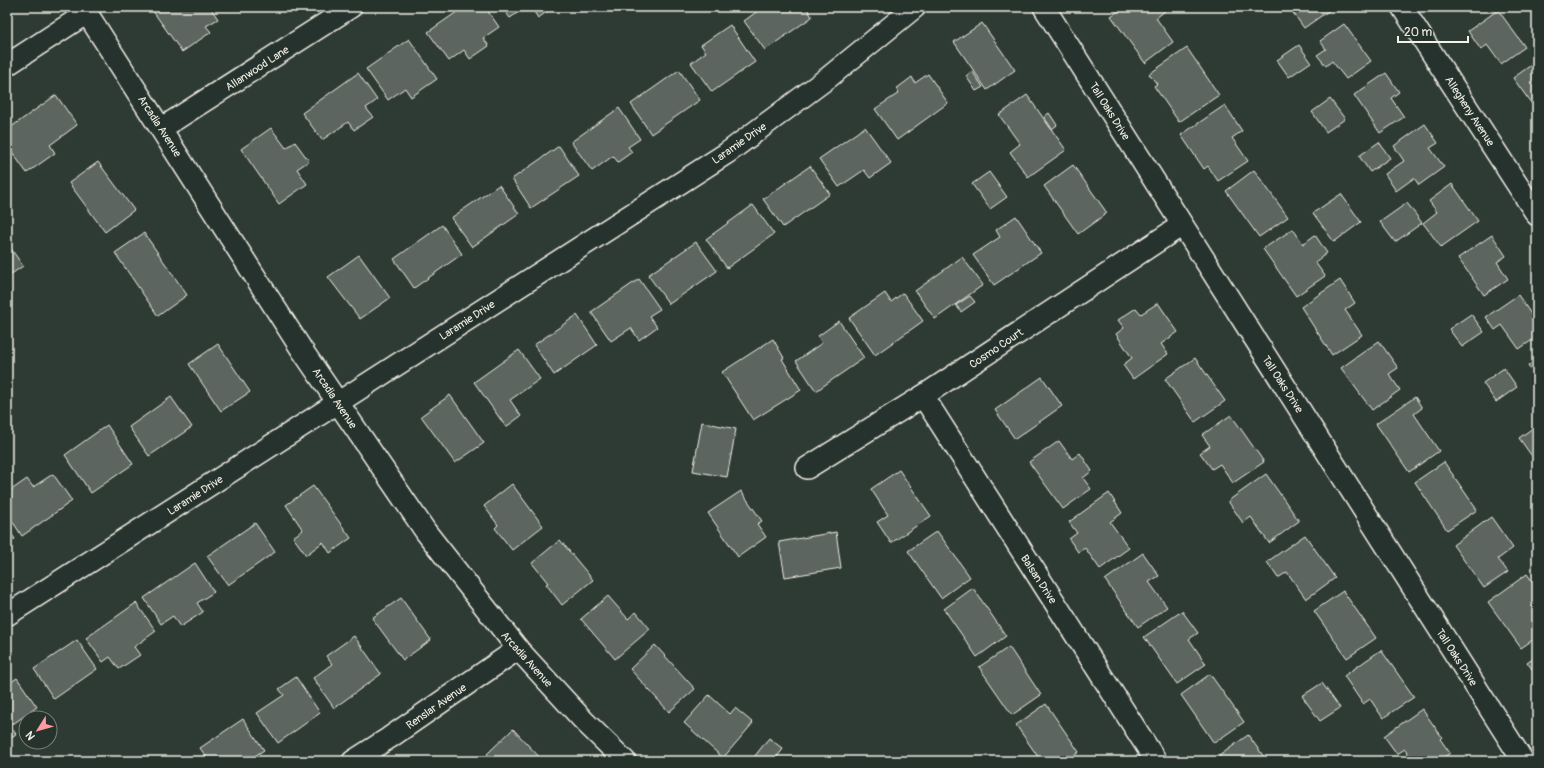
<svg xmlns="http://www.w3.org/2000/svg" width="1544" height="768" font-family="Pangolin,sans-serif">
<rect width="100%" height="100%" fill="#2e3b34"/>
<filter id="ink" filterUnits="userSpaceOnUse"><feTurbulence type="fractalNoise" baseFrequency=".025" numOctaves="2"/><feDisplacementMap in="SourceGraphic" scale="8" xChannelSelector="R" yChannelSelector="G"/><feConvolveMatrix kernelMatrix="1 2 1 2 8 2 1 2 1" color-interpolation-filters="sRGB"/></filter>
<g filter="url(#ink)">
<g fill="#5c655e" stroke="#f4f1e8">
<polygon points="150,7 210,7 218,19 206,26 211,32 182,52"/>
<polygon points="464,7 485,7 499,27 483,38 489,46 470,59 464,50 449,61 428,32"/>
<polygon points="502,7 526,7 510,18"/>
<polygon points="531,7 554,7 538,18"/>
<polygon points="763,7 806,7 812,17 765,50 744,21"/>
<polygon points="1124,7 1162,7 1165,11 1156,18 1173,42 1145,63 1111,16"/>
<polygon points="1289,7 1334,7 1304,28"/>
<polygon points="1498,10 1525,47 1501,64 1487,45 1481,50 1468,31"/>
<polygon points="982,23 1015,70 987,90 954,42"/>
<polygon points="1344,24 1371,61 1346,79 1332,61 1326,66 1317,55 1326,49 1320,41"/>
<polygon points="730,25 755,62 712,92 691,63 706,52 701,45"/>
<polygon points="409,39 437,79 411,97 405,88 388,100 366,69"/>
<polygon points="1299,45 1311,62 1289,77 1277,60"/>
<polygon points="1187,48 1219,95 1179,122 1154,86 1157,84 1149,74"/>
<polygon points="1537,61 1537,111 1513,78"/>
<polygon points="679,70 700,100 651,134 631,104"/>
<polygon points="972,71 983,87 976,91 966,76"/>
<polygon points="358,73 377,100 366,108 373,117 354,130 348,122 322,140 302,113"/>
<polygon points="1386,73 1399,92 1391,98 1404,117 1380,133 1354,95"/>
<polygon points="928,74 948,103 897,140 875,109 899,93 896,89 912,77 915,83"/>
<polygon points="56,95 77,125 50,145 55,153 27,173 7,145 7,130"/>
<polygon points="1027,95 1066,150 1028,177 1010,152 1020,144 999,115"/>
<polygon points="1330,99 1345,119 1326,132 1312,112"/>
<polygon points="1225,105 1242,131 1232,138 1248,161 1218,181 1208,166 1204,169 1181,135"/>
<polygon points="619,108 640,139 628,147 632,152 618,162 613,156 592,171 571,142"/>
<polygon points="1049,113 1057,125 1052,129 1044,117"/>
<polygon points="1425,124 1438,143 1430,148 1444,167 1419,185 1414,178 1396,191 1385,174 1404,161 1394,146"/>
<polygon points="865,127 891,163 870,178 864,170 839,187 819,159"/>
<polygon points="271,128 286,148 295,142 309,161 297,169 307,184 279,204 241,149"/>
<polygon points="1379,142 1390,158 1370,172 1359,156"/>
<polygon points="559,146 579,176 531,208 512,179"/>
<polygon points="98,162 134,210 105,232 69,183"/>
<polygon points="1073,165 1107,213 1078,234 1044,186"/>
<polygon points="810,166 830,194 783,227 763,199"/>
<polygon points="1254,170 1288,217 1259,237 1226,191"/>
<polygon points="989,172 1007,197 990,209 972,184"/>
<polygon points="1452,184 1478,221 1441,247 1423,223 1437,212 1429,201"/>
<polygon points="499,185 519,214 472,247 451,218"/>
<polygon points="1341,194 1361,222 1334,242 1313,213"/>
<polygon points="1407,203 1422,223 1395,242 1380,222"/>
<polygon points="753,205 774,234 727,268 706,239"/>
<polygon points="1016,216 1041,253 994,285 973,255 1000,237 996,230"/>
<polygon points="442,225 462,254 414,288 394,259"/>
<polygon points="1293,229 1303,244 1315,235 1327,253 1315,262 1325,276 1296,296 1263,249"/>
<polygon points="144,233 187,295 158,316 115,253"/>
<polygon points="1492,235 1506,256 1497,262 1508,279 1484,295 1458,258"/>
<polygon points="696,242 717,271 669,304 648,275"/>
<polygon points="7,243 23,266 7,277"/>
<polygon points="359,255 390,298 360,319 328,277"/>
<polygon points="962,257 983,285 935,319 915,291"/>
<polygon points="639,279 660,309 649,316 657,327 639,340 631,328 611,341 591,312"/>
<polygon points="1340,280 1355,303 1345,310 1362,335 1332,355 1301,307"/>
<polygon points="885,293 891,302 903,293 923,321 875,355 849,318"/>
<polygon points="1518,295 1537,323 1537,337 1519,349 1502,325 1495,330 1486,317"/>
<polygon points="970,296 975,302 961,312 956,305"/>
<polygon points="1158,303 1178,332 1161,344 1168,354 1133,379 1123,365 1132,358 1116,334 1124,328 1118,320 1136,308 1141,314"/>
<polygon points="1471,314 1484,332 1462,347 1449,329"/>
<polygon points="577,315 597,345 554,375 534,345"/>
<polygon points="839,321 864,358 816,391 796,361 822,343 818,336"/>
<polygon points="773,339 784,358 782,359 801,390 753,420 722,372"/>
<polygon points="1379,341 1398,368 1389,374 1400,390 1372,410 1341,368"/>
<polygon points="218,344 250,392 221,411 189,364"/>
<polygon points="519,350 540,379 510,400 521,416 506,427 474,382"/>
<polygon points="1195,358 1225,401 1195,422 1165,379"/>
<polygon points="1537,360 1537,379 1528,366"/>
<polygon points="1504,368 1517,387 1496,402 1483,383"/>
<polygon points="1042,377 1062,406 1015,439 995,410"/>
<polygon points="450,395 484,443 455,463 421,416"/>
<polygon points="171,397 192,427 149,456 129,427"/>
<polygon points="1415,397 1422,408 1414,414 1439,451 1409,472 1376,424"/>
<polygon points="1231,415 1264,462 1233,483 1220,464 1212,469 1200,453 1210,446 1202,435"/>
<polygon points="702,422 736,429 727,477 693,471"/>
<polygon points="107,425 133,464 91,493 65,455"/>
<polygon points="1537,425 1537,457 1534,459 1519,438"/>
<polygon points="1059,441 1072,459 1080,453 1092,471 1083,478 1091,489 1063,509 1029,462"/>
<polygon points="1444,462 1477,510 1447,530 1415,482"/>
<polygon points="899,470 931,516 891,543 877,522 888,515 871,489"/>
<polygon points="53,474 72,501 22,536 7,513 7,493 27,479 33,487"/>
<polygon points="1266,474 1299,521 1269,543 1251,517 1243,523 1228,501"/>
<polygon points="512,484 543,526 512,550 495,528 498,525 484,506"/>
<polygon points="313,486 351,538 330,553 323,542 306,555 293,537 303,530 286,505"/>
<polygon points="741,491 762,521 757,524 766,537 738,557 708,513"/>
<polygon points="1109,493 1122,513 1110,522 1129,548 1100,569 1085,548 1078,552 1069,539 1077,533 1069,522"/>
<polygon points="1491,517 1513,548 1498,559 1508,572 1484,588 1453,545"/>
<polygon points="255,523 275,552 228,585 207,556"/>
<polygon points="7,528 15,539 7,545"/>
<polygon points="937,531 970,577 941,598 908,551"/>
<polygon points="836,532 841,568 785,577 779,542"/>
<polygon points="1305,535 1335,578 1306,599 1287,572 1278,578 1267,562"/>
<polygon points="560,540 593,580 562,605 546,584 548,583 532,563"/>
<polygon points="1143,553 1159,576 1149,582 1167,607 1138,627 1105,580"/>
<polygon points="195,563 214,592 197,603 203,612 180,627 173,616 161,624 144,598"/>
<polygon points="1527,574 1537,588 1537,637 1521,648 1488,602"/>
<polygon points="973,588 1006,636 977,657 944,609"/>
<polygon points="1343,591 1376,638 1347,658 1314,611"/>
<polygon points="608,596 628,619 636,612 650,629 615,659 581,619"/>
<polygon points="401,598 431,640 403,660 372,618"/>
<polygon points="136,603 156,631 134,647 140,655 119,669 110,657 103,662 86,638"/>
<polygon points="1182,611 1198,633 1189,639 1206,664 1177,684 1144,637"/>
<polygon points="354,636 381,674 334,708 313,678 332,664 326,656"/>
<polygon points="77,640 97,669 54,699 34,669"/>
<polygon points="655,645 695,689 669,712 630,669"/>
<polygon points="1009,647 1041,695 1012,715 979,667"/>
<polygon points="1381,650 1414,697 1383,718 1370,699 1363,704 1344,676"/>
<polygon points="1537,655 1537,676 1527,662"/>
<polygon points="1210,674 1244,722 1214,743 1181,695"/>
<polygon points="296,677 320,713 278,743 257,713 284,695 279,689"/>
<polygon points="17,678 37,707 10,726 16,734 7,740 7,685"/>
<polygon points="1322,683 1340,708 1320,721 1302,696"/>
<polygon points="709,695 730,714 735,708 753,723 723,758 684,723"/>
<polygon points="1046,704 1079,752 1066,761 1041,761 1016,725"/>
<polygon points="1422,709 1442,737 1440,739 1450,753 1439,761 1413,761 1405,749 1397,754 1384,736"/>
<polygon points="243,719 264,750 247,761 209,761 200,748"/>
<polygon points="513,729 543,761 493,761 487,754"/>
<polygon points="1248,735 1267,761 1222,761 1219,756"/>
<polygon points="769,738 783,749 777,757 781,761 751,761"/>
</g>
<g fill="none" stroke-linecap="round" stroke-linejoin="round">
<defs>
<g id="street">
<polyline points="83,7 302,350 426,532 518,649 584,721 625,761"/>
<polyline points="1044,7 1523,761"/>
<polyline points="1402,7 1537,215"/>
<polyline points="7,65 87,13"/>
<polyline points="162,128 351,7"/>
<polyline points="923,396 1156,761"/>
<polyline points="807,468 923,396 1182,225"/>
<polyline points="7,615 727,153 829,77 915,7"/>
<polyline points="353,761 389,738 518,649"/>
</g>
</defs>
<use href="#street" stroke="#f4f1e8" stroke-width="24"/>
<use href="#street" stroke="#26332d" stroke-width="21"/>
</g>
</g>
<g text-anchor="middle" stroke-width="3.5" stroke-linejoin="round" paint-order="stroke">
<g font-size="11" fill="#f4f1e8" stroke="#26332d">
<text transform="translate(257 68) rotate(-33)" y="4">Allanwood Lane</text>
<text transform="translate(1110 111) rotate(58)" y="4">Tall Oaks Drive</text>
<text transform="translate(1470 111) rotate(57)" y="4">Allegheny Avenue</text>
<text transform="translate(160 126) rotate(57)" y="4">Arcadia Avenue</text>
<text transform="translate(739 143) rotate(-35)" y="4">Laramie Drive</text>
<text transform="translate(467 320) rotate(-33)" y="4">Laramie Drive</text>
<text transform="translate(996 348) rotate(-34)" y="4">Cosmo Court</text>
<text transform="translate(1283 384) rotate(57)" y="4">Tall Oaks Drive</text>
<text transform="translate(335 398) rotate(56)" y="4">Arcadia Avenue</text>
<text transform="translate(195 495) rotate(-33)" y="4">Laramie Drive</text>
<text transform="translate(1039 579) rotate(57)" y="4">Balsan Drive</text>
<text transform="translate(1457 657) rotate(57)" y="4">Tall Oaks Drive</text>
<text transform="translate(527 659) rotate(48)" y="4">Arcadia Avenue</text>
<text transform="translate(436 706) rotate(-35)" y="4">Renslar Avenue</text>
</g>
</g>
<rect width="1544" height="768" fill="none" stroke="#26332d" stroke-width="24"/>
<rect x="12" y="12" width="1520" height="744" fill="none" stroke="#f4f1e8" stroke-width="1.5" filter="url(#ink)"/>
<g transform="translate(38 730) rotate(233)"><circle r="19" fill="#26332d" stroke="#787f78"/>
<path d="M0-3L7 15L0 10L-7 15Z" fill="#ff9aa2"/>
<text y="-6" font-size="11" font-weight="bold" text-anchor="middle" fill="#f4f1e8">N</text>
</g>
<path d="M1398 36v6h70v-6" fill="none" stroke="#f4f1e8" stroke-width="2"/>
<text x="1404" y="36" font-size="12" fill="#f4f1e8" stroke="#26332d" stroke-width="3" paint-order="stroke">20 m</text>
</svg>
